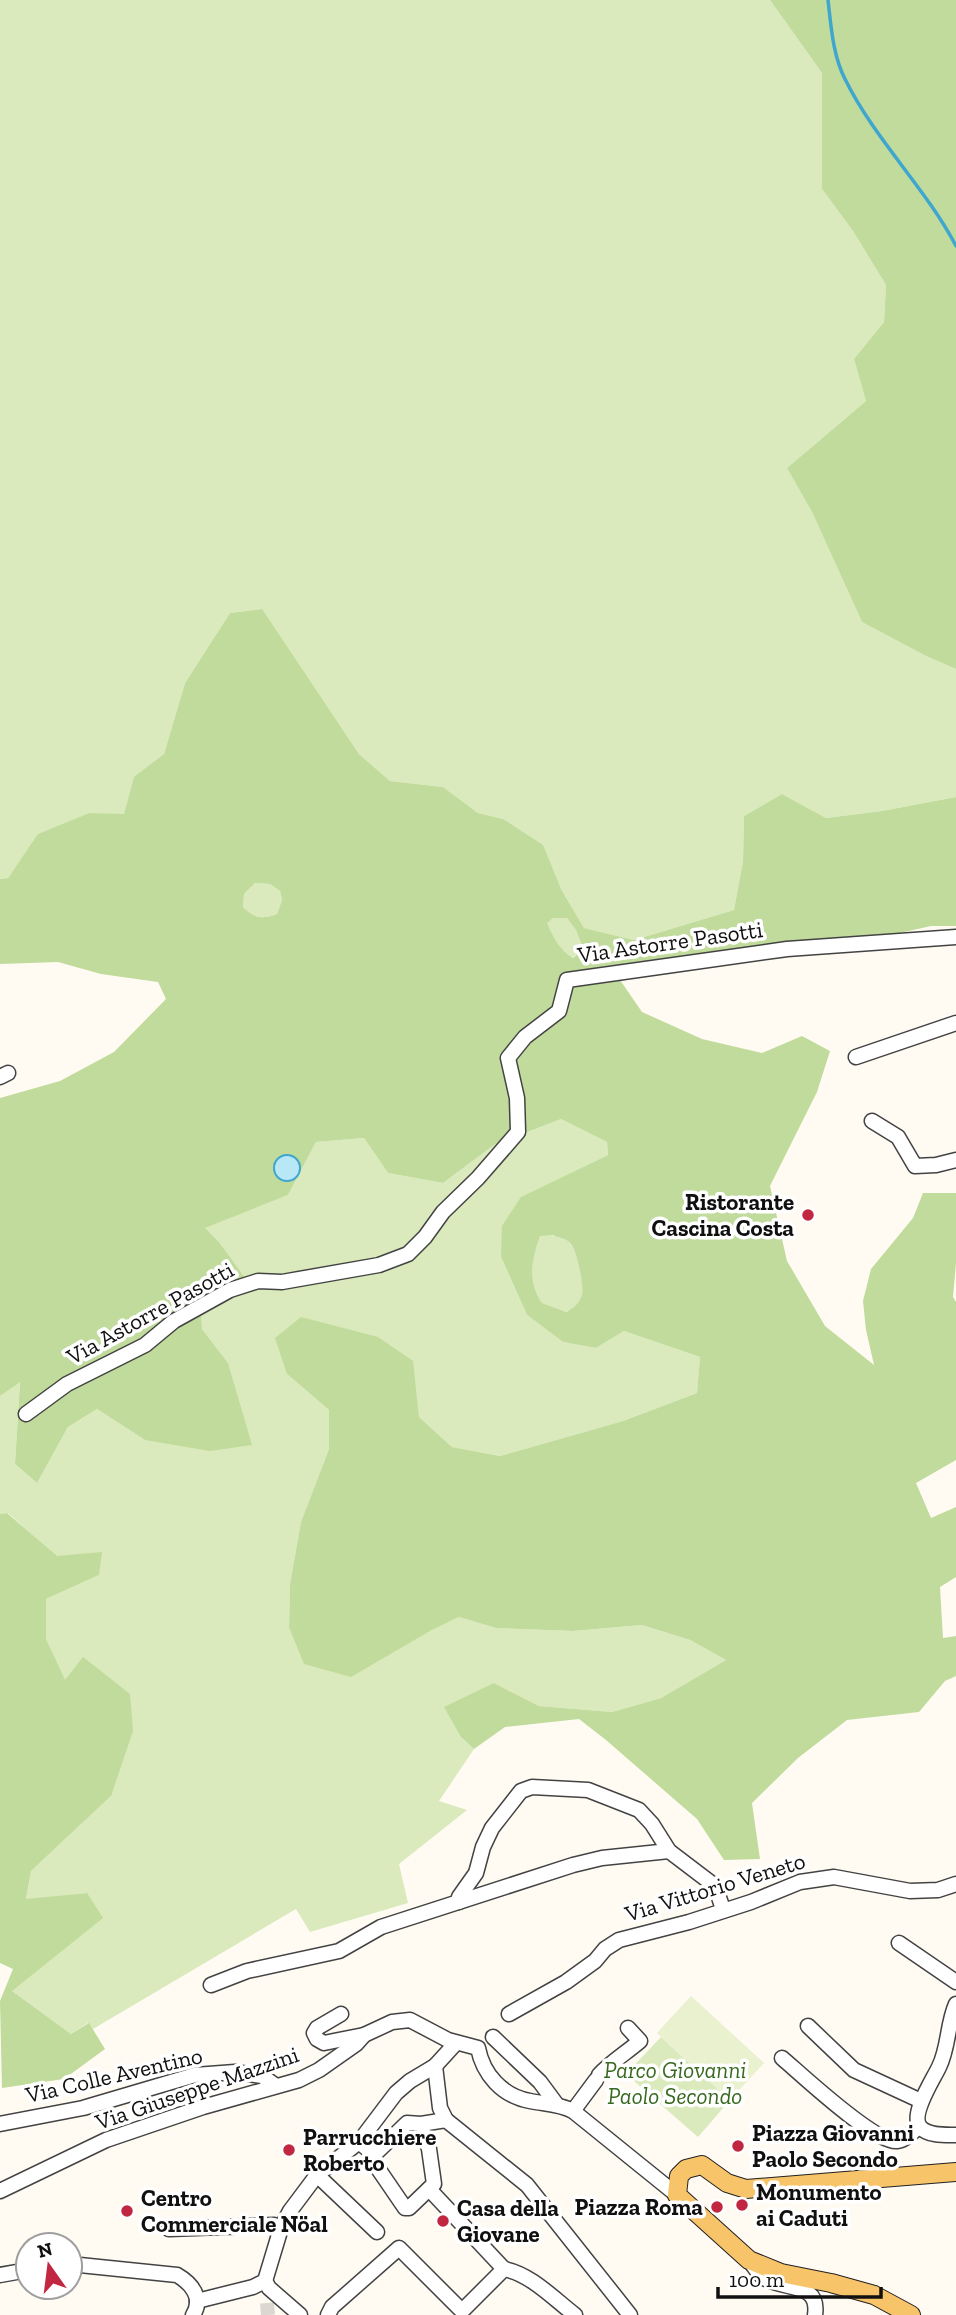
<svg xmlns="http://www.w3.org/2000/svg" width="956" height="2315" font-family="'Zilla Slab',serif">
<rect width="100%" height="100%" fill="#fffbf3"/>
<g fill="#daeabc">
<polygon points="0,0 770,0 822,73 822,189 853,231 886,285 884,322 854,359 866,401 787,468 812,512 862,622 926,656 956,669 956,797 882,811 826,818 782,794 744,816 743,861 734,910 634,940 584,928 561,889 503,819 478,813 443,787 390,781 359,754 261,609 230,613 185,683 164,754 134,778 124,815 89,813 39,834 8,878 0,879"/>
<path d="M255,883L270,884L280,891L282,900L277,914C261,920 255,918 243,907L244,894Z"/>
<path d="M553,918H567L576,930L583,948L572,958C560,951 552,935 546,923Z"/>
<polygon points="561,1119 607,1142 608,1155 522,1197 501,1257 527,1315 563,1342 596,1348 624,1331 700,1357 697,1393 623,1421 500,1456 452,1447 419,1417 412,1361 287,1374 329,1410 329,1449 301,1522 290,1584 289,1627 430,1631 459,1617 496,1628 573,1631 642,1625 690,1640 726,1660 661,1698 612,1712 539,1706 494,1683 461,1737 474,1749 439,1801 467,1810 399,1864 408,1903 310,1932 296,1909 93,2029 88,2023 71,2034 12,1991 86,1893 26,1900 31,1871 111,1796 46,1639 46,1599 99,1575 57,1557 8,1513 0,1514 0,1396 20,1381 15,1464 37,1483 68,1427 97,1409 145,1440 228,1363 202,1329 200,1289 244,1278 219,1242 204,1228 288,1195 316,1142 364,1138 388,1173 443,1183 494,1145"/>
<path d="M540,1235C550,1235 560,1235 568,1241C577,1248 585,1284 582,1295C580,1304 574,1307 568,1312L542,1303C527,1281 532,1259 540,1235Z"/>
<polygon points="661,2037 730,2100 698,2137 626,2074"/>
</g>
<g fill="#c0db9b" fill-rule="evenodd">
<polygon points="770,0 956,0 956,669 926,656 862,622 812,512 787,468 866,401 854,359 884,322 886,285 853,231 822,189 822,73"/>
<path d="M262,609L359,754L390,781L443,787L478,813L503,819L543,845L561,889L584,928L634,940L734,910L743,861L744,816L782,794L826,818L882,811L956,797V926H931L841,946L719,960L620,980L642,1012L702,1039L762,1053L802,1036L830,1051L817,1092L770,1186L787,1261L825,1326L874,1365L866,1330L863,1301L871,1269L913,1218L923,1193H956V1263L953,1297L956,1302V1460L916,1483L931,1518L956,1507V1577L940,1587L943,1638L956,1636V1676L945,1681L919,1712L847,1720L798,1758L752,1803L760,1859L724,1860L697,1819L606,1740L579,1719L505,1727L474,1749L461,1737L444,1707L494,1683L539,1706L612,1712L661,1698L726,1660L690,1640L642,1625L573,1631L496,1628L459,1617L430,1631L351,1677L304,1664L289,1627L290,1584L301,1522L329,1449V1410L287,1374L275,1338L301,1317L378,1337L413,1361L419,1417L452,1447L500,1456L623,1421L697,1393L700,1357L624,1331L596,1348L563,1342L527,1315L501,1257L502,1226L521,1197L608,1155L607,1142L561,1119L494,1145L443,1183L388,1173L364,1138L316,1142L288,1195L205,1228L219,1242L245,1278L200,1290L202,1329L228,1363L252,1445L210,1451L145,1440L97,1409L68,1427L37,1483L15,1464L20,1382L0,1396V1098L60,1081L114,1052L166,999L158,982L101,974L58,962L0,964V879L8,878L38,834L89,813L124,814L134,777L164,754L185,683L230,613ZM255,883L270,884L280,891L282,900L277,914C261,920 255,918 243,907L244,894ZM553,918H567L576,930L583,948L573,958C560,951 552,935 547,923ZM553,1235C557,1237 565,1238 569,1242C577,1248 584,1285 582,1295C579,1304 574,1307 567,1312L542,1303C527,1281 532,1259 540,1236Z"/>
<polygon points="7,1513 57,1556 102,1552 99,1575 46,1599 46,1639 65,1680 83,1657 130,1694 133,1731 111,1796 31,1871 26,1899 87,1893 103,1918 12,1991 71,2034 89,2023 105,2049 64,2079 2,2088 0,2001 13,1969 0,1963 0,1514"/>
</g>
<polygon fill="#e9f1ce" points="691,1996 764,2063 730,2100 657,2033"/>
<circle fill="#b8e7f6" stroke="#3fa6ce" stroke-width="2" cx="287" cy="1168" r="13"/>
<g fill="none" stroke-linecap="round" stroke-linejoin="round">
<path stroke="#3fa6ce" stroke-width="3.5" d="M828,0C831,26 833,56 845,79C875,140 925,187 956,246"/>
<polyline stroke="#dbd8d1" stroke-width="14" stroke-dasharray="14 7" stroke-linecap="butt" points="267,2303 268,2315"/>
<defs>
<g id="minor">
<polyline points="856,1057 956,1023"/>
<polyline points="0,1077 8,1073"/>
<polyline points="872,1121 898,1137 915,1166 936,1165 956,1160"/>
<polyline points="26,1414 67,1384 145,1345 174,1321 230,1290 258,1281 282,1282 379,1265 408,1254 425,1237 443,1212 478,1178 518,1132 517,1098 508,1058 525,1037 559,1011 567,980 787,949 956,937"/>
<polyline points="459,1902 459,1897 476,1873 483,1847 492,1828 521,1791 532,1787 588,1790 639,1810 652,1824 669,1851 715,1886 723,1909"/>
<polyline points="899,1943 956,1982"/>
<polyline points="211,1985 247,1971 339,1951 381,1927 573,1865 602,1858 669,1851"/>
<path d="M956,2004C947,2024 949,2047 939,2067C933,2080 910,2114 920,2127C928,2136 945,2135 956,2135"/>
<polyline points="341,2014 317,2028 314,2033 317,2039 324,2043 364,2035"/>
<polyline points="509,2014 566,1982 595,1961 605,1949 619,1940 689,1922 751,1902 800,1882 834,1877 910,1891 938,1890 956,1884"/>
<polyline points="808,2026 854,2070 921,2101"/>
<polyline points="493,2037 540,2082 557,2105"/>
<path d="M782,2058C802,2075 874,2143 897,2141C906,2140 913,2132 919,2126"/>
<polyline points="435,2066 440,2108 446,2120 527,2185 630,2315"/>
<path d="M599,2075C611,2062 626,2053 640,2041L628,2028"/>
<polyline points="573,2111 596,2080"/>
<polyline points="0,2124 83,2108 195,2075 235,2072 262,2076 276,2086"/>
<polyline points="359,2142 371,2152 377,2152 407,2123 421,2124 446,2120"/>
<polyline points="379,2170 405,2208 409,2208 434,2184 429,2149 424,2134"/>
<polyline points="317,2175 377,2232"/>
<polyline points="429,2189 504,2269"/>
<path d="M0,2191L106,2140L203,2107L299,2080L319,2070L356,2044L364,2035L392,2022L410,2020L448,2040L478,2048C483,2074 502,2096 530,2101C545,2104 560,2104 573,2111L677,2195"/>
<polyline points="169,2229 274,2225 281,2228"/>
<path d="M749,2260C754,2266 758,2274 764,2278C785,2291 820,2281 815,2315"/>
<path d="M70,2264L177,2275C191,2283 204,2298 193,2315"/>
<polyline points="0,2275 28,2270"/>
<polyline points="265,2281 269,2288 300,2315"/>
<polyline points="197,2301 253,2287 265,2281 281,2228 290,2211 317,2175 359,2142 396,2093 410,2081 435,2066 456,2043"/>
<path d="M328,2315L332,2307L399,2248L462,2311L504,2269C531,2274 554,2299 575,2315"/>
</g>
<polyline id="major" points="911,2315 874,2295 831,2283 781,2273 749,2260 677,2195 679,2176 686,2169 702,2165 727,2183 746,2189 956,2172"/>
</defs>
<use href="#minor" stroke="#434343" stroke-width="17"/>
<use href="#major" stroke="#212121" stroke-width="20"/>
<use href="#minor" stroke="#fff" stroke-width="14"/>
<use href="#major" stroke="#f8c46a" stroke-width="18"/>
</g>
<g fill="#c12741" stroke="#fff" stroke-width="2.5">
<circle cx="808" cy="1215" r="7"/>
<circle cx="738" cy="2146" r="7"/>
<circle cx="289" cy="2150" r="7"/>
<circle cx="742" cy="2205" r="7"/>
<circle cx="717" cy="2207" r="7"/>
<circle cx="127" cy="2211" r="7"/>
<circle cx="443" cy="2221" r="7"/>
</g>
<g text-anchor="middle" stroke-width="7" stroke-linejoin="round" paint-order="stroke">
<g font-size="23" fill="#101010" stroke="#fff">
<text transform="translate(670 942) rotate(-8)" y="8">Via Astorre Pasotti</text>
<text transform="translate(150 1313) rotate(-29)" y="8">Via Astorre Pasotti</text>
<text transform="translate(715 1887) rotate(-17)" y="8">Via Vittorio Veneto</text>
<text transform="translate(114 2075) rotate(-13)" y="8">Via Colle Aventino</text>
<text transform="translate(197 2088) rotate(-19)" y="8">Via Giuseppe Mazzini</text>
</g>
<g font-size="23" font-weight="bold" fill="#101010" stroke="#fff" text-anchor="start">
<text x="794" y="1210" text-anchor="end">Ristorante<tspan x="794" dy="26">Cascina Costa</tspan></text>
<text x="752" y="2141">Piazza Giovanni<tspan x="752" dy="26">Paolo Secondo</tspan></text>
<text x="303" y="2145">Parrucchiere<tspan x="303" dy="26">Roberto</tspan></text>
<text x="756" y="2200">Monumento<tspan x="756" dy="26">ai Caduti</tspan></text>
<text x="141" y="2206">Centro<tspan x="141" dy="26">Commerciale Nöal</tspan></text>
<text x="703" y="2215" text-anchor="end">Piazza Roma</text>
<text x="457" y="2216">Casa della<tspan x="457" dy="26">Giovane</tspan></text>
</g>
<g font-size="23" font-style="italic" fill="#37691f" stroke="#fff">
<text x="675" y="2078">Parco Giovanni<tspan x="675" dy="26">Paolo Secondo</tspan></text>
</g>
</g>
<g transform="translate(49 2266) rotate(346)"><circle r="33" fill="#ffffff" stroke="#9f9f9f" stroke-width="2"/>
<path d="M0-5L12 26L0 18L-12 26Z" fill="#c12741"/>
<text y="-10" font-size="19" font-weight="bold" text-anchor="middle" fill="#101010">N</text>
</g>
<path d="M718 2287v10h163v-10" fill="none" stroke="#101010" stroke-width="3.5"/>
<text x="729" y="2287" font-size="21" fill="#101010" stroke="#ffffff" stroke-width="5" paint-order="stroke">100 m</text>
</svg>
